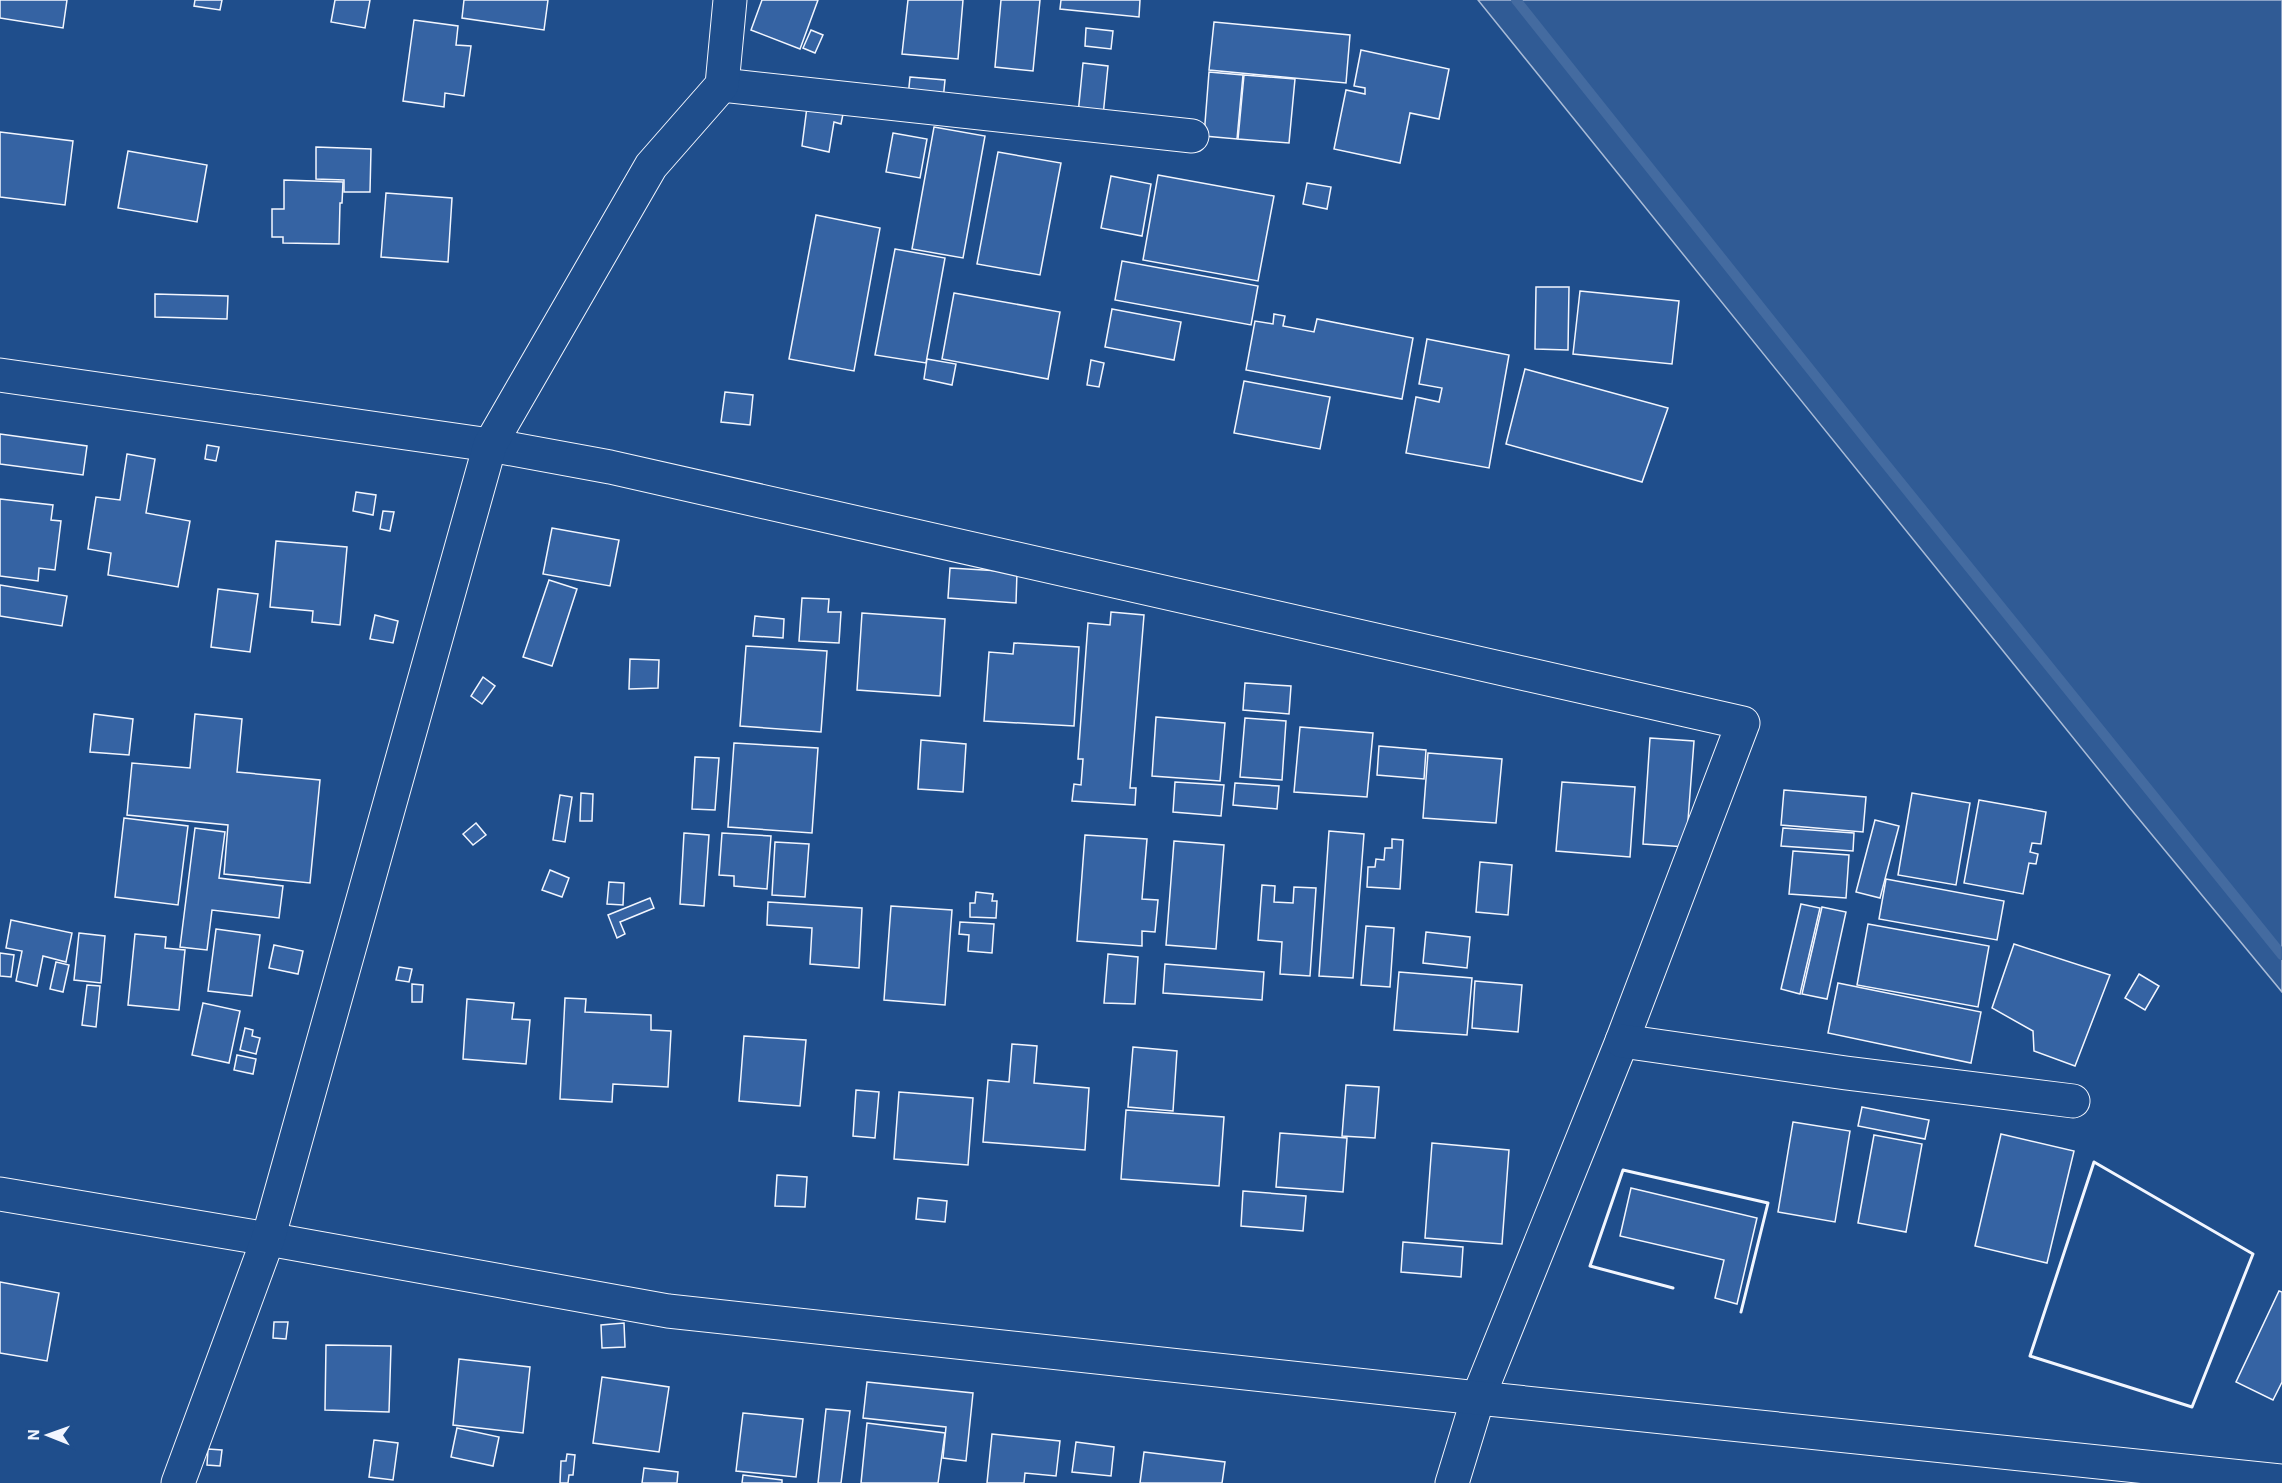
<svg xmlns="http://www.w3.org/2000/svg" width="2282" height="1483" font-family="'IBM Plex Sans',sans-serif">
<rect width="100%" height="100%" fill="#1f4e8c"/>
<polygon fill="#305b95" stroke="#a8bbd7" stroke-width="1.5" points="1478,0 2282,0 2282,992 2129,807"/>
<g fill="none" stroke-linecap="round" stroke-linejoin="round">
<polyline stroke="#446ba0" stroke-width="10" points="1516,0 1876,452 2282,955"/>
</g>
<g fill="#3563a3" stroke="#f2f6ff" stroke-width="1.5">
<polygon points="0,0 67,0 63,28 0,18"/>
<polygon points="195,0 222,0 220,10 194,6"/>
<polygon points="335,0 370,0 365,28 331,22"/>
<polygon points="464,0 548,0 544,30 462,18"/>
<polygon points="762,0 818,0 800,49 751,30"/>
<polygon points="908,0 963,0 958,59 902,54"/>
<polygon points="1001,0 1040,0 1033,71 995,67"/>
<polygon points="1061,0 1140,0 1139,17 1060,9"/>
<polygon points="414,20 458,26 456,45 471,46 464,96 445,93 444,107 403,101"/>
<polygon points="1214,22 1350,35 1346,83 1209,70"/>
<polygon points="1086,28 1113,31 1111,49 1085,46"/>
<polygon points="811,30 823,35 815,53 803,48"/>
<polygon points="1361,50 1449,69 1439,119 1410,113 1400,163 1334,149 1346,90 1365,94 1365,88 1354,86"/>
<polygon points="1083,63 1108,66 1103,116 1078,114"/>
<polygon points="1209,72 1243,75 1237,139 1204,136"/>
<polygon points="1244,75 1295,79 1289,143 1238,139"/>
<polygon points="910,77 945,80 943,100 908,97"/>
<polygon points="807,107 843,114 841,124 834,122 829,152 802,146"/>
<polygon points="934,127 985,136 963,258 912,249"/>
<polygon points="0,132 73,141 65,205 0,197"/>
<polygon points="893,133 927,139 920,178 886,172"/>
<polygon points="316,147 371,149 370,192 344,192 344,180 316,179"/>
<polygon points="128,151 207,165 197,222 118,208"/>
<polygon points="998,152 1061,163 1040,275 977,264"/>
<polygon points="1158,175 1274,196 1258,281 1143,260"/>
<polygon points="1111,176 1151,184 1142,236 1101,228"/>
<polygon points="284,180 343,182 342,203 340,203 339,244 283,243 283,237 272,237 272,209 284,209"/>
<polygon points="1307,183 1331,187 1327,209 1303,204"/>
<polygon points="386,193 452,198 448,262 381,257"/>
<polygon points="816,215 880,228 854,371 789,359"/>
<polygon points="895,249 945,258 926,363 875,355"/>
<polygon points="1122,261 1258,286 1251,325 1115,300"/>
<polygon points="1536,287 1569,287 1568,350 1535,349"/>
<polygon points="1580,291 1679,301 1672,364 1573,354"/>
<polygon points="954,293 1060,312 1048,379 942,359"/>
<polygon points="155,294 228,296 227,319 155,317"/>
<polygon points="1112,309 1181,322 1174,360 1105,347"/>
<polygon points="1274,314 1285,316 1283,326 1314,332 1317,319 1413,338 1402,399 1246,370 1255,321 1273,324"/>
<polygon points="1427,339 1509,355 1489,468 1406,453 1416,397 1439,402 1442,388 1419,384"/>
<polygon points="927,359 956,364 952,385 924,379"/>
<polygon points="1091,360 1104,363 1099,387 1087,385"/>
<polygon points="1525,369 1668,408 1642,482 1506,444"/>
<polygon points="1244,381 1330,397 1320,449 1234,433"/>
<polygon points="725,392 753,395 750,425 721,422"/>
<polygon points="0,434 87,446 83,475 0,464"/>
<polygon points="207,445 219,447 216,461 205,459"/>
<polygon points="127,454 155,459 146,513 190,521 178,587 108,575 111,553 88,549 96,497 120,500"/>
<polygon points="356,492 376,495 373,515 353,511"/>
<polygon points="0,499 53,505 51,520 61,521 55,570 39,568 38,581 0,576"/>
<polygon points="383,511 394,512 390,531 380,529"/>
<polygon points="552,528 619,540 610,586 543,574"/>
<polygon points="276,541 347,547 340,625 312,622 313,611 270,607"/>
<polygon points="950,568 1017,572 1016,603 948,598"/>
<polygon points="549,580 577,589 552,666 523,657"/>
<polygon points="0,585 67,596 62,626 0,616"/>
<polygon points="218,589 258,594 250,652 211,647"/>
<polygon points="802,598 829,599 828,612 841,612 839,643 799,641"/>
<polygon points="1111,612 1144,615 1130,788 1136,788 1135,805 1072,801 1074,784 1081,785 1083,759 1078,759 1088,623 1110,625"/>
<polygon points="862,613 945,619 940,696 857,690"/>
<polygon points="375,615 398,621 393,643 370,639"/>
<polygon points="755,616 784,619 783,638 753,636"/>
<polygon points="1014,643 1079,647 1074,726 984,721 989,652 1013,654"/>
<polygon points="746,646 827,651 821,732 740,726"/>
<polygon points="630,659 659,660 658,688 629,689"/>
<polygon points="483,677 495,686 482,704 471,696"/>
<polygon points="1245,683 1291,686 1289,714 1243,710"/>
<polygon points="94,714 133,719 129,755 90,752"/>
<polygon points="195,714 242,719 237,772 320,780 310,883 224,874 228,825 127,815 132,763 190,768"/>
<polygon points="1156,717 1225,723 1220,781 1152,776"/>
<polygon points="1245,718 1286,721 1282,780 1240,777"/>
<polygon points="1300,727 1373,733 1367,797 1294,792"/>
<polygon points="1650,738 1694,741 1686,847 1643,844"/>
<polygon points="921,740 966,744 963,792 918,789"/>
<polygon points="734,743 818,748 812,833 728,827"/>
<polygon points="1379,746 1426,750 1424,779 1377,775"/>
<polygon points="1428,753 1502,759 1496,823 1423,818"/>
<polygon points="695,757 719,758 715,810 692,809"/>
<polygon points="1175,782 1224,785 1221,816 1173,812"/>
<polygon points="1562,782 1635,787 1630,857 1556,851"/>
<polygon points="1235,783 1279,786 1277,809 1233,805"/>
<polygon points="1784,790 1866,797 1863,832 1781,825"/>
<polygon points="581,793 593,794 592,821 580,821"/>
<polygon points="1912,793 1970,803 1956,885 1898,875"/>
<polygon points="560,795 572,797 565,842 553,840"/>
<polygon points="1979,800 2046,812 2041,844 2032,843 2030,852 2038,854 2036,864 2029,863 2023,894 1964,883"/>
<polygon points="124,818 188,826 178,905 115,897"/>
<polygon points="1875,820 1899,826 1880,898 1856,892"/>
<polygon points="476,823 486,835 473,845 463,834"/>
<polygon points="195,828 225,832 219,878 283,886 279,918 212,910 207,950 180,947"/>
<polygon points="1783,828 1854,833 1853,851 1781,846"/>
<polygon points="1329,831 1364,834 1353,978 1319,976"/>
<polygon points="684,833 709,835 704,906 680,904"/>
<polygon points="722,833 771,836 767,889 734,886 734,876 719,875"/>
<polygon points="1085,835 1147,839 1142,899 1158,900 1155,932 1142,931 1142,946 1077,941"/>
<polygon points="1392,839 1403,840 1400,889 1367,887 1368,867 1375,867 1376,859 1384,860 1385,848 1392,848"/>
<polygon points="1174,841 1224,845 1216,949 1166,945"/>
<polygon points="775,842 809,844 805,897 772,895"/>
<polygon points="1793,851 1849,855 1846,898 1789,894"/>
<polygon points="1480,862 1512,865 1508,915 1476,912"/>
<polygon points="550,870 569,878 562,897 542,890"/>
<polygon points="1886,879 2004,901 1997,940 1879,919"/>
<polygon points="609,882 624,883 623,905 607,904"/>
<polygon points="1262,885 1275,886 1274,902 1293,903 1294,887 1316,888 1310,976 1280,974 1282,942 1258,940"/>
<polygon points="976,892 993,894 992,901 997,901 996,918 970,917 970,903 975,903"/>
<polygon points="650,898 654,908 620,922 625,934 617,938 608,915"/>
<polygon points="768,902 862,908 859,968 810,964 812,928 767,925"/>
<polygon points="1801,904 1820,908 1800,994 1781,989"/>
<polygon points="891,906 952,910 945,1005 884,1000"/>
<polygon points="1822,907 1846,912 1827,999 1802,994"/>
<polygon points="11,920 72,933 66,962 43,956 37,986 16,981 22,951 6,948"/>
<polygon points="960,922 994,924 992,953 968,951 969,935 959,934"/>
<polygon points="1868,924 1989,946 1978,1007 1857,985"/>
<polygon points="1366,926 1394,928 1390,987 1361,985"/>
<polygon points="216,929 260,935 252,996 208,991"/>
<polygon points="1426,932 1470,937 1467,968 1423,963"/>
<polygon points="79,933 105,936 101,983 74,980"/>
<polygon points="135,934 166,937 165,948 185,950 179,1010 128,1005"/>
<polygon points="2014,944 2110,975 2075,1066 2034,1051 2033,1031 1992,1008"/>
<polygon points="274,945 303,951 298,974 269,968"/>
<polygon points="0,953 14,955 11,977 0,976"/>
<polygon points="1108,954 1138,957 1135,1004 1104,1003"/>
<polygon points="56,962 69,965 63,992 50,989"/>
<polygon points="1165,964 1264,972 1262,1000 1163,993"/>
<polygon points="399,967 412,969 409,982 396,980"/>
<polygon points="1399,972 1472,978 1467,1035 1394,1030"/>
<polygon points="2139,974 2159,986 2145,1010 2125,998"/>
<polygon points="1475,981 1522,985 1518,1032 1472,1028"/>
<polygon points="1838,983 1981,1012 1971,1063 1828,1033"/>
<polygon points="412,984 423,985 422,1002 412,1002"/>
<polygon points="87,985 100,986 96,1027 82,1025"/>
<polygon points="565,998 586,999 585,1012 651,1015 651,1030 671,1031 668,1087 613,1084 612,1102 560,1099"/>
<polygon points="467,999 514,1003 512,1019 530,1020 526,1064 463,1059"/>
<polygon points="203,1003 240,1011 229,1063 192,1055"/>
<polygon points="245,1028 253,1030 252,1036 260,1038 256,1054 240,1050"/>
<polygon points="744,1036 806,1040 800,1106 739,1101"/>
<polygon points="1012,1044 1037,1046 1034,1083 1089,1088 1085,1150 983,1142 988,1080 1009,1082"/>
<polygon points="1133,1047 1177,1051 1173,1111 1128,1107"/>
<polygon points="237,1055 256,1059 253,1074 234,1070"/>
<polygon points="1346,1085 1379,1087 1375,1138 1342,1136"/>
<polygon points="856,1090 879,1092 875,1138 853,1136"/>
<polygon points="899,1092 973,1098 968,1165 894,1159"/>
<polygon points="1862,1107 1929,1120 1925,1139 1858,1126"/>
<polygon points="1126,1110 1224,1117 1219,1186 1121,1179"/>
<polygon points="1793,1122 1850,1131 1835,1222 1778,1212"/>
<polygon points="1280,1133 1347,1138 1343,1192 1276,1187"/>
<polygon points="2001,1134 2074,1151 2047,1263 1975,1246"/>
<polygon points="1874,1135 1922,1144 1906,1232 1858,1223"/>
<polygon points="1432,1143 1509,1150 1502,1244 1425,1238"/>
<polygon points="777,1175 807,1177 805,1207 775,1206"/>
<polygon points="1631,1188 1757,1218 1737,1304 1715,1298 1724,1260 1620,1236"/>
<polygon points="1243,1191 1306,1196 1303,1231 1241,1226"/>
<polygon points="918,1198 947,1201 945,1222 916,1219"/>
<polygon points="1403,1242 1463,1247 1461,1277 1401,1272"/>
<polygon points="0,1282 59,1293 47,1361 0,1353"/>
<polygon points="2279,1291 2282,1292 2282,1382 2273,1400 2236,1382"/>
<polygon points="274,1322 288,1322 286,1339 273,1338"/>
<polygon points="624,1323 625,1347 602,1348 601,1325"/>
<polygon points="326,1345 391,1346 389,1412 325,1410"/>
<polygon points="459,1359 530,1367 523,1433 453,1425"/>
<polygon points="602,1377 669,1387 659,1452 593,1443"/>
<polygon points="867,1382 973,1393 966,1461 943,1458 946,1427 863,1418"/>
<polygon points="826,1409 850,1411 841,1483 818,1483"/>
<polygon points="743,1413 803,1419 796,1477 736,1471"/>
<polygon points="867,1423 945,1433 938,1483 861,1483"/>
<polygon points="457,1428 499,1437 493,1466 451,1457"/>
<polygon points="992,1434 1060,1441 1056,1476 1025,1473 1024,1483 987,1483"/>
<polygon points="374,1440 398,1443 393,1480 369,1477"/>
<polygon points="1076,1442 1114,1447 1111,1476 1072,1472"/>
<polygon points="208,1449 222,1450 220,1466 207,1465"/>
<polygon points="1144,1452 1225,1462 1222,1483 1140,1483"/>
<polygon points="567,1454 575,1455 573,1475 569,1475 568,1483 560,1483 561,1461 566,1461"/>
<polygon points="644,1468 678,1472 677,1483 642,1483"/>
<polygon points="743,1475 782,1480 782,1483 742,1483"/>
</g>
<g fill="none" stroke-linecap="round" stroke-linejoin="round">
<defs>
<g id="street">
<polyline points="722,85 1192,136"/>
<polyline points="0,375 490,445 610,467 1743,723 1622,1041 1478,1398 1452,1483"/>
<polyline points="1622,1041 1846,1073 2073,1101"/>
<polyline points="0,1194 268,1239 668,1311 1478,1398 2282,1481"/>
<polyline points="178,1483 268,1239 490,445 651,166 722,85 730,0"/>
</g>
</defs>
<use href="#street" stroke="#f2f6ff" stroke-width="35"/>
<use href="#street" stroke="#1f4e8c" stroke-width="33"/>
<g stroke="#f2f6ff" stroke-width="3">
<polygon points="2094,1162 2253,1254 2192,1407 2030,1356"/>
<polyline points="1673,1288 1590,1266 1623,1170 1768,1203 1741,1312"/>
</g>
</g>
<g transform="translate(48 1435) rotate(271)" stroke="#1f4e8c" stroke-width="4.5" paint-order="stroke">
<path d="M0-4.5L10 22L0 15L-10 22Z" fill="#f2f6ff"/>
<text y="-9" font-size="16" font-weight="bold" text-anchor="middle" fill="#f2f6ff">N</text>
</g>
</svg>
